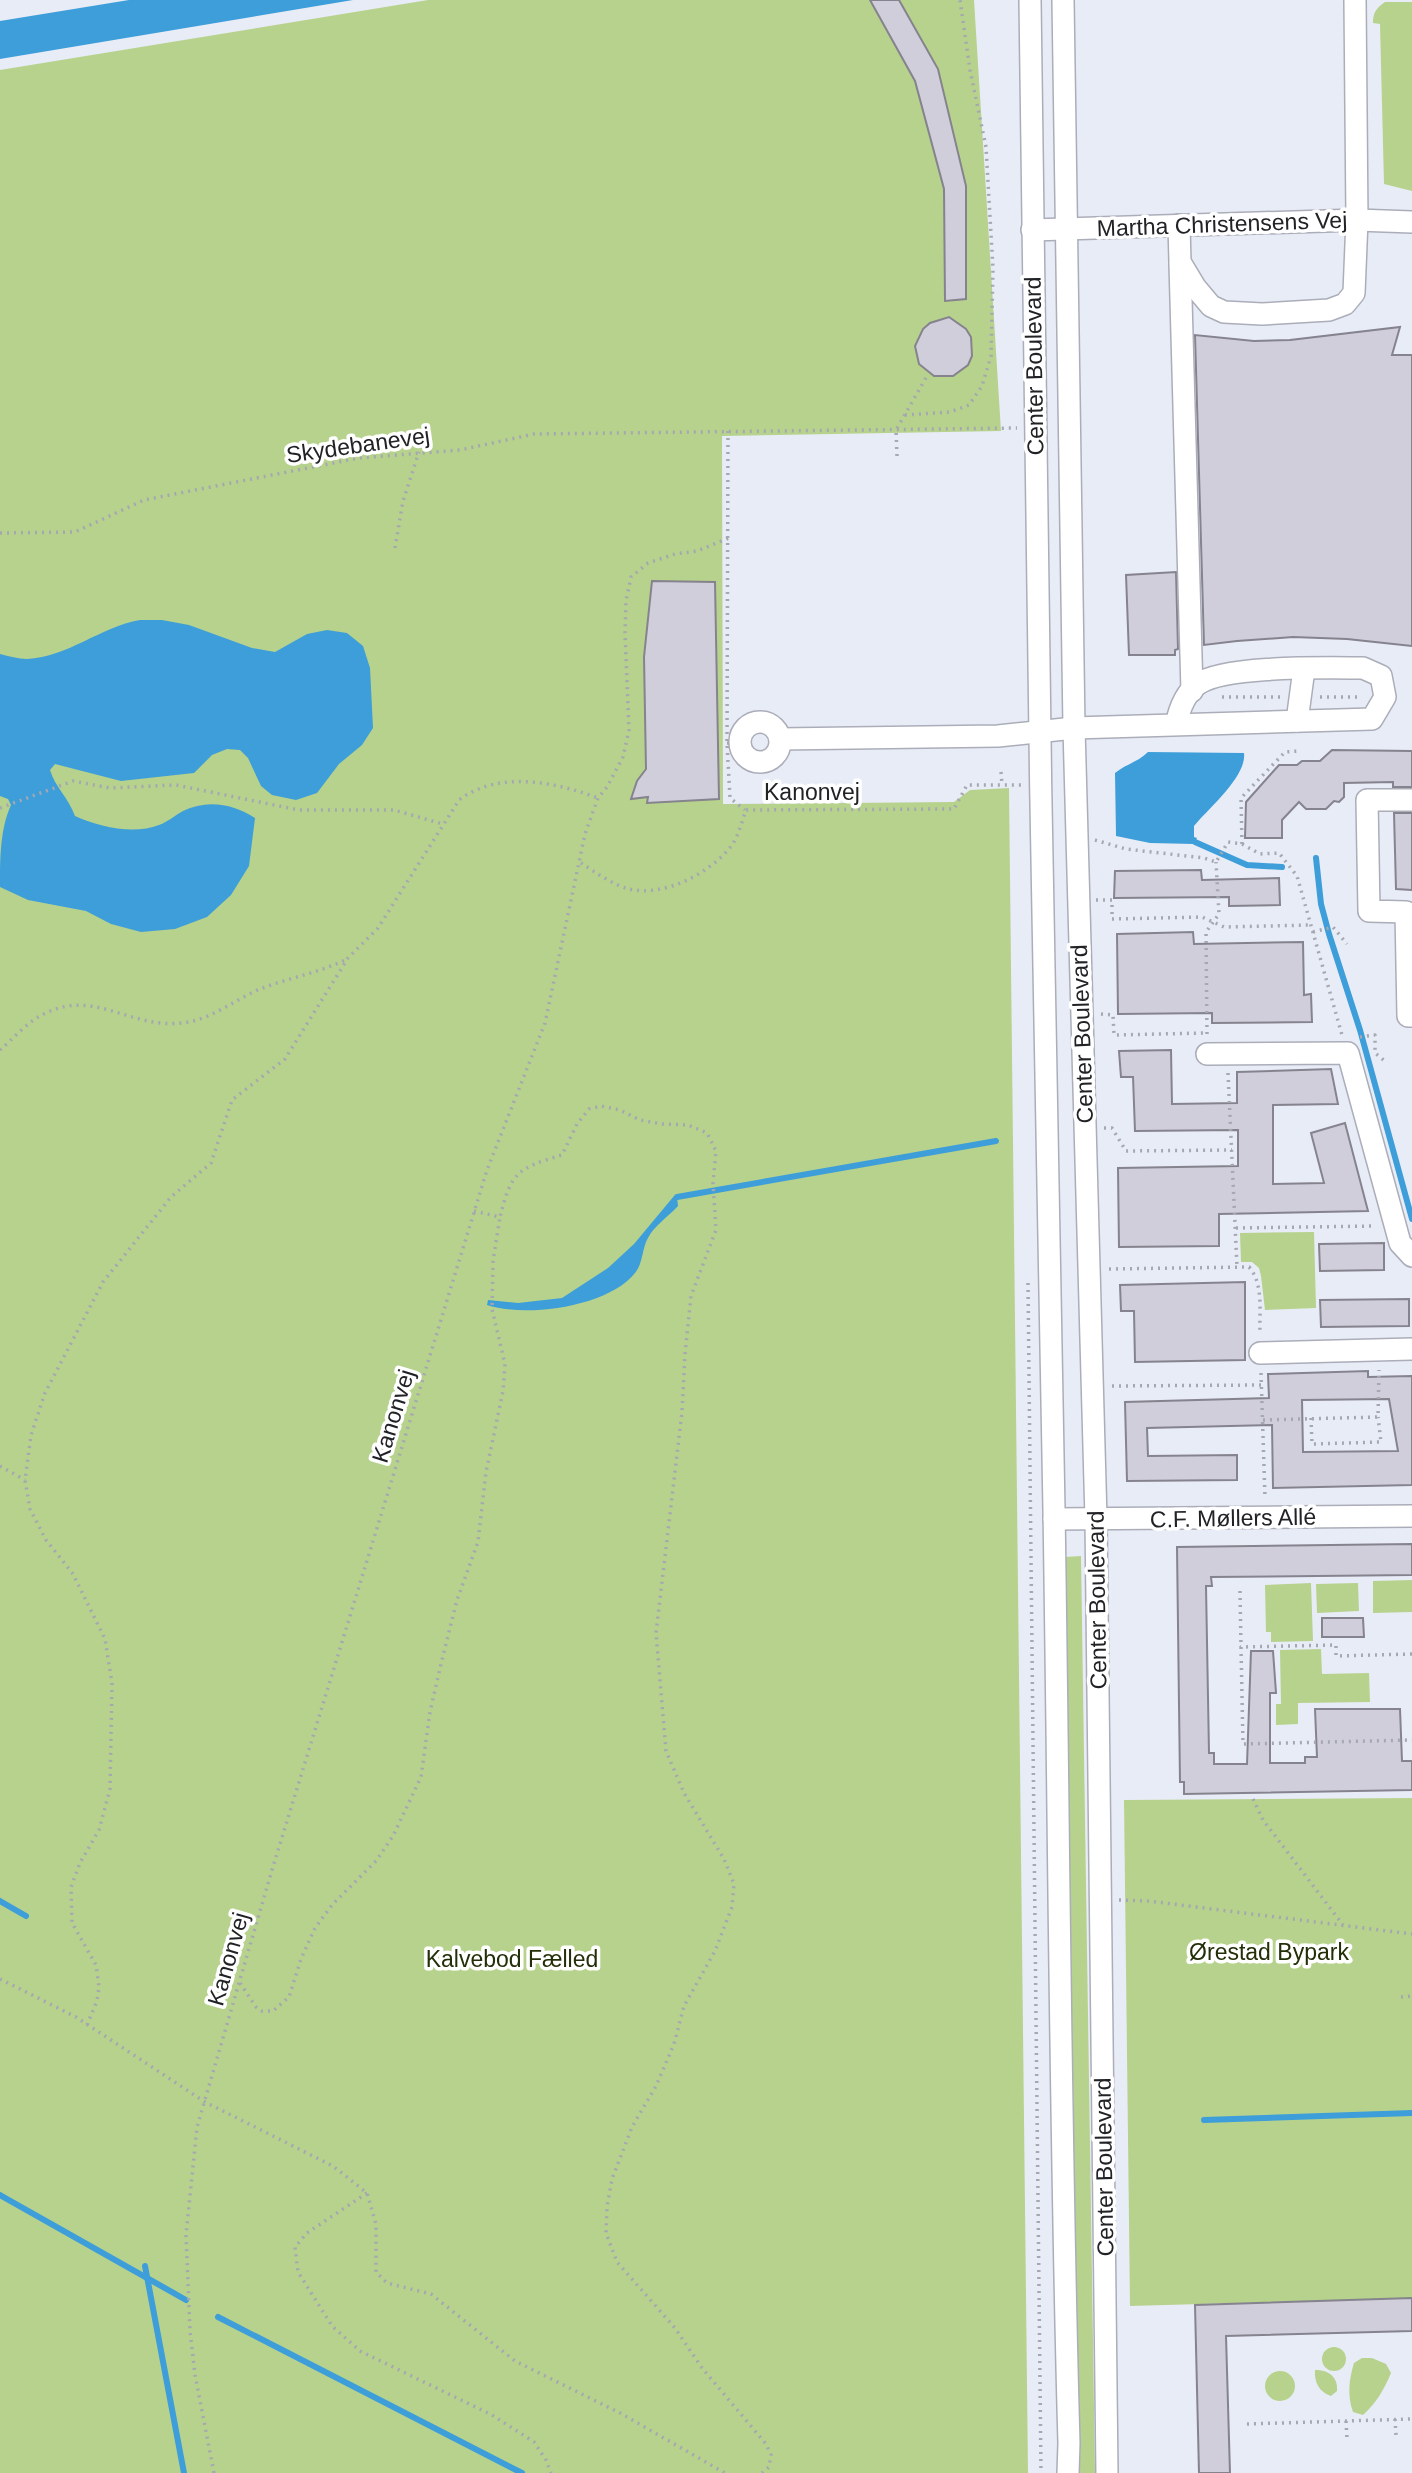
<svg xmlns="http://www.w3.org/2000/svg" width="1412" height="2473" font-family="Arial,sans-serif">
<rect width="100%" height="100%" fill="#e8ecf7"/>
<g fill="#b7d28d">
<polygon points="428,0 974,0 1001,431 722,436 723,804 954,802 970,790 1009,788 1028,2473 0,2473 0,70"/>
<path d="M1385,2H1412V191L1384,184L1380,24L1373,23C1373,13 1376,8 1385,2Z"/>
<polygon points="1314,1232 1316,1308 1265,1310 1261,1276 1259,1268 1252,1262 1241,1262 1240,1233"/>
<polygon points="1081,1556 1095,2473 1079,2473 1065,1557"/>
<polygon points="1412,1580 1412,1612 1373,1613 1373,1581"/>
<polygon points="1311,1583 1313,1641 1271,1642 1271,1632 1266,1632 1265,1585"/>
<polygon points="1358,1583 1359,1611 1317,1613 1316,1584"/>
<polygon points="1321,1649 1322,1674 1369,1673 1370,1702 1298,1703 1298,1724 1276,1725 1276,1704 1281,1704 1280,1650"/>
<polygon points="1412,1798 1412,2298 1130,2306 1124,1800"/>
<circle cx="1334" cy="2359" r="12"/>
<path d="M1362,2358H1372L1386,2364L1391,2373C1384,2390 1376,2403 1363,2415L1353,2412C1347,2396 1349,2379 1354,2363Z"/>
<path d="M1315,2370C1329,2370 1338,2377 1337,2391L1331,2396C1319,2392 1314,2382 1315,2370Z"/>
<circle cx="1280" cy="2386" r="15"/>
</g>
<g fill="#3e9ed9">
<polygon points="129,0 353,0 0,59 0,21"/>
<path d="M140,620H162L189,625L252,648L275,652L307,634L327,630L347,633L363,646L370,668L373,728L362,745L339,764L317,793L296,800L272,795L261,786L248,758L240,750L227,749L212,755L194,773L121,781L55,764L50,770C55,787 68,797 75,816C99,827 134,835 159,825C168,822 175,815 183,811C207,799 234,804 255,818L249,866L231,895L207,917L175,929L141,932L111,924L86,911L28,900L0,887C0,859 0,829 11,805L8,799L0,796V654C9,656 18,659 27,659C68,657 100,627 140,620Z"/>
<path d="M1148,752L1244,753C1247,776 1209,808 1194,826V837L1197,838L1194,844L1150,843L1116,836L1115,773C1126,764 1138,762 1148,752Z"/>
<path d="M674,1196L677,1197L678,1206C669,1216 654,1226 648,1238C642,1248 643,1264 635,1273C608,1307 526,1318 487,1305L488,1300L518,1303L562,1298L608,1268L634,1244Z"/>
</g>
<g fill="none" stroke-linecap="round" stroke-linejoin="round">
<g stroke="#3e9ed9" stroke-width="6">
<polyline points="1195,842 1247,865 1282,867"/>
<polyline points="1316,858 1321,904 1329,934 1360,1030 1412,1219"/>
<polyline points="677,1197 996,1141"/>
<polyline points="0,1901 26,1916"/>
<polyline points="1204,2120 1412,2113"/>
<polyline points="0,2195 186,2300"/>
<polyline points="145,2266 184,2473"/>
<polyline points="218,2317 522,2473"/>
</g>
</g>
<g fill="#d0ceda" stroke="#85838e" stroke-width="2" fill-rule="evenodd">
<polygon points="870,0 899,0 938,69 966,186 966,299 945,301 944,189 915,81"/>
<polygon points="949,317 966,329 971,337 972,356 968,365 953,376 934,376 919,364 915,346 923,329 930,323"/>
<polygon points="1400,327 1392,355 1412,355 1412,646 1347,639 1293,637 1237,641 1204,645 1195,335 1254,341 1290,340"/>
<polygon points="1176,572 1178,649 1175,650 1175,655 1129,655 1126,575"/>
<polygon points="652,581 715,582 719,799 647,803 648,797 631,799 637,781 646,769 644,657"/>
<polygon points="1332,750 1412,751 1412,787 1393,787 1393,782 1344,783 1344,797 1339,802 1334,801 1326,809 1306,809 1299,802 1282,820 1282,838 1245,838 1246,802 1279,765 1297,765 1302,761 1320,761"/>
<polygon points="1394,813 1412,813 1412,890 1396,889"/>
<polygon points="1201,870 1202,880 1279,878 1280,905 1229,906 1229,897 1114,898 1115,871"/>
<polygon points="1193,932 1194,944 1303,942 1304,995 1311,994 1312,1022 1212,1023 1212,1013 1118,1014 1117,934"/>
<polygon points="1171,1050 1172,1104 1237,1103 1237,1072 1331,1069 1338,1104 1273,1105 1273,1184 1324,1183 1311,1133 1345,1123 1368,1211 1219,1214 1219,1246 1119,1247 1118,1168 1238,1166 1238,1130 1135,1131 1133,1077 1121,1077 1119,1051"/>
<polygon points="1384,1243 1384,1270 1320,1271 1319,1244"/>
<polygon points="1245,1282 1245,1360 1135,1362 1134,1311 1121,1311 1120,1285"/>
<polygon points="1409,1299 1409,1326 1321,1327 1320,1300"/>
<path d="M1368,1371V1377L1412,1376V1485L1273,1488L1272,1425L1147,1428L1148,1456L1237,1455V1480L1127,1481L1125,1402L1269,1398L1268,1374ZM1389,1399L1398,1451L1303,1452L1302,1400Z"/>
<polygon points="1412,1544 1412,1575 1211,1577 1212,1586 1206,1586 1209,1753 1214,1753 1214,1764 1247,1764 1251,1651 1273,1651 1276,1693 1270,1693 1270,1763 1305,1763 1305,1757 1317,1757 1315,1709 1400,1709 1402,1761 1412,1761 1412,1790 1184,1794 1184,1782 1180,1782 1177,1547"/>
<polygon points="1322,1618 1363,1618 1364,1637 1322,1637"/>
<polygon points="1412,2298 1412,2331 1226,2336 1230,2473 1199,2473 1195,2305"/>
</g>
<g fill="none" stroke-linecap="round" stroke-linejoin="round">
<defs>
<g id="minor">
<path d="M1030,0C1034,503 1045,1007 1054,1510C1059,1821 1060,2132 1069,2443L1068,2473"/>
<polyline points="1063,0 1074,728 1096,1519 1107,2473"/>
<polyline points="1179,225 1180,262 1195,287 1211,306 1224,312 1262,314 1329,310 1345,304 1354,293 1357,220 1355,0"/>
<polyline points="1032,230 1357,220 1412,222"/>
<polyline points="1180,264 1192,691"/>
<polyline points="1297,721 1304,669"/>
<circle cx="760" cy="742" r="20"/>
<path d="M780,739L998,736L1074,728L1372,719L1385,697L1381,676L1363,668C1327,668 1225,665 1198,684C1185,693 1179,710 1176,725"/>
<polyline points="1412,800 1367,800 1369,911 1406,912 1408,1016 1412,1016"/>
<polyline points="1207,1054 1348,1053 1400,1243 1412,1256"/>
<polyline points="1260,1353 1412,1349"/>
<polyline points="1054,1519 1412,1516"/>
</g>
</defs>
<use href="#minor" stroke="#abaeb9" stroke-width="24"/>
<g stroke="#a5a8b0" stroke-width="3.5" stroke-dasharray="2 5" stroke-linecap="butt">
<polyline points="905,415 950,412 969,405 982,386 991,356 993,269 986,147 970,70 960,0"/>
<polyline points="728,431 727,743 730,798 745,810"/>
<polyline points="897,456 896,430 927,376"/>
<polyline points="0,533 75,532 144,500 359,458 460,450 534,434 1017,428"/>
<polyline points="395,548 403,501 419,452"/>
<polyline points="1222,697 1280,697"/>
<polyline points="1320,697 1361,697"/>
<polyline points="727,743 739,743"/>
<polyline points="1001,772 1002,785"/>
<polyline points="0,808 73,781 110,788 176,785 299,810 394,810 443,824"/>
<polyline points="1095,840 1126,849 1204,858 1216,862 1228,842 1242,844 1260,854 1279,853 1297,876 1342,1035"/>
<polyline points="1242,844 1241,798 1285,752 1298,751"/>
<path d="M581,863C595,872 613,885 629,889C663,897 706,875 728,850C738,839 741,824 746,810L954,809L967,785H1021"/>
<polyline points="1096,900 1112,900 1112,919 1202,917 1224,927 1311,925"/>
<polyline points="1313,932 1333,927 1347,944"/>
<polyline points="1101,1014 1113,1015 1114,1035 1205,1033"/>
<polyline points="1207,1034 1206,932 1219,914 1216,862"/>
<polyline points="1360,1037 1375,1035 1375,1053 1386,1062"/>
<path d="M0,1050C14,1038 29,1020 46,1013C95,989 131,1029 182,1023C211,1020 234,1000 260,989C288,978 319,973 347,959"/>
<polyline points="1228,1073 1237,1267"/>
<polyline points="1104,1128 1112,1128 1126,1151 1232,1150"/>
<path d="M474,1211L500,1217C511,1172 518,1168 562,1155L577,1124L589,1109L601,1106L620,1110L640,1120L662,1124L688,1125L707,1133L716,1151L713,1183L716,1230L691,1296L685,1354L682,1412L656,1633L666,1751L684,1793L724,1859L734,1884L732,1907L715,1951L684,2006L674,2044L656,2086L632,2127L612,2179L607,2207L606,2233L617,2262L675,2328L702,2368L766,2444L771,2455L769,2467L762,2473"/>
<polyline points="1236,1228 1374,1226"/>
<path d="M1109,1269L1249,1267C1264,1284 1259,1312 1260,1333"/>
<polyline points="1028,1283 1041,2473"/>
<polyline points="1261,1373 1265,1498"/>
<polyline points="1112,1386 1261,1385"/>
<polyline points="1311,1418 1312,1444 1381,1442 1378,1417"/>
<polyline points="1263,1420 1378,1417 1379,1370"/>
<polyline points="0,1466 25,1480"/>
<polyline points="1240,1591 1241,1647"/>
<polyline points="1412,1654 1336,1656 1336,1645 1241,1647 1243,1744 1412,1740"/>
<polyline points="1253,1799 1263,1820 1343,1925"/>
<polyline points="1119,1900 1148,1901 1412,1934"/>
<polyline points="0,1979 76,2017 205,2102 333,2166 367,2193 376,2224 376,2272 387,2283 431,2294 515,2361 620,2413 725,2473"/>
<polyline points="240,1983 256,2007 262,2011 273,2011 289,1997 301,1959 315,1928 332,1905 376,1861 393,1836 421,1777 430,1712 441,1664 457,1600 478,1542 486,1472 503,1391 505,1364 492,1309 493,1261 500,1217"/>
<polyline points="1401,1997 1412,1996"/>
<path d="M87,2025L97,2001L99,1987L96,1965L72,1923L71,1887L80,1863L99,1830L110,1789L112,1683L105,1639L73,1574L46,1540L30,1509L25,1480L31,1435L45,1393L103,1282L171,1197L211,1163L232,1100L285,1059L348,958L378,928L459,800C499,770 555,782 598,798"/>
<polyline points="367,2193 307,2233 295,2247 298,2272 332,2326 360,2351 492,2415 534,2442 546,2460 551,2473"/>
<polyline points="1395,2419 1396,2435"/>
<polyline points="1346,2421 1347,2439"/>
<polyline points="1247,2424 1412,2419"/>
<polyline points="214,2473 195,2375 190,2331 186,2235 197,2127 272,1870 487,1170 545,1023 585,834 598,798 607,787 623,757 629,730 625,633 626,601 631,577 648,563 675,554 697,551 729,538"/>
</g>
<use href="#minor" stroke="#fff" stroke-width="21"/>
</g>
<g text-anchor="middle" stroke-width="7" stroke-linejoin="round" paint-order="stroke">
<g font-size="23" fill="#212226" stroke="#fff">
<text transform="translate(1222 224) rotate(-2)" y="8">Martha Christensens Vej</text>
<text transform="translate(1034 366) rotate(-91)" y="8">Center Boulevard</text>
<text transform="translate(358 445) rotate(-8)" y="8">Skydebanevej</text>
<text x="812" y="800">Kanonvej</text>
<text transform="translate(1082 1034) rotate(-92)" y="8">Center Boulevard</text>
<text transform="translate(393 1416) rotate(-73)" y="8">Kanonvej</text>
<text transform="translate(1233 1518) rotate(-1)" y="8">C.F. Møllers Allé</text>
<text transform="translate(1097 1600) rotate(-91)" y="8">Center Boulevard</text>
<text transform="translate(228 1959) rotate(-74)" y="8">Kanonvej</text>
<text transform="translate(1104 2167) rotate(-91)" y="8">Center Boulevard</text>
</g>
<g font-size="23" fill="#232f08" stroke="#fff">
<text x="1269" y="1960">Ørestad Bypark</text>
<text x="512" y="1967">Kalvebod Fælled</text>
</g>
</g>
</svg>
